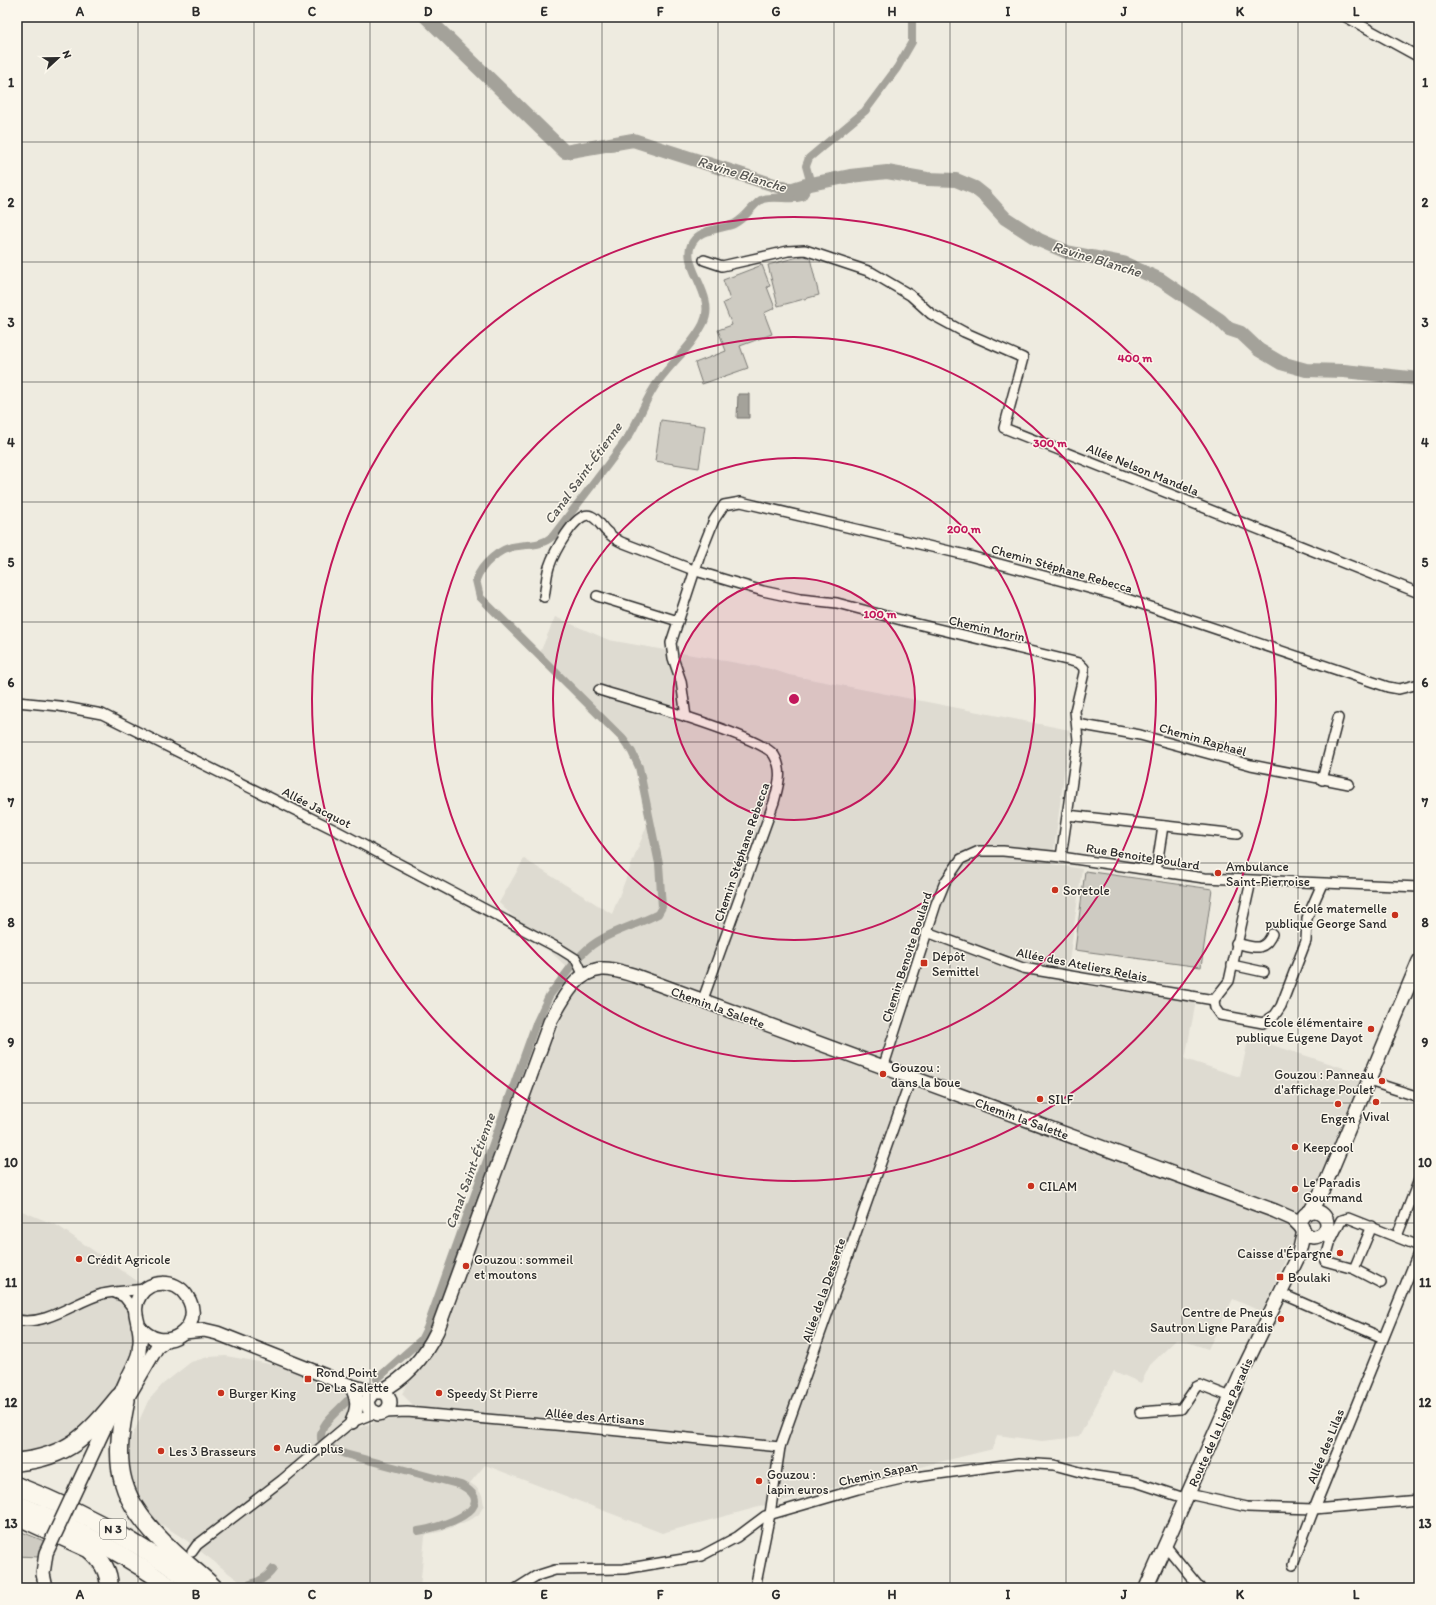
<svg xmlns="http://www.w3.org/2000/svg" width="1436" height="1605" font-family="Itim,sans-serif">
<rect width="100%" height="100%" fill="#eeebe0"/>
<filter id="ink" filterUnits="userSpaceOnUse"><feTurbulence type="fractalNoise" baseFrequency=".025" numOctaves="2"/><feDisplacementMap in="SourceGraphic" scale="8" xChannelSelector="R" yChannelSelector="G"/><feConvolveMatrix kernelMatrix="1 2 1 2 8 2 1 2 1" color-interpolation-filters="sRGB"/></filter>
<g filter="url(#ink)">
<g fill="#dedbd1">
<polygon points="555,617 609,640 771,669 789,675 1070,730 1052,864 1082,869 1066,983 1196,1001 1185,1059 1240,1077 1248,1041 1264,1045 1266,1043 1363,1074 1300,1227 1262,1312 1233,1299 1208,1349 1184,1341 1176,1340 1150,1365 1141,1383 1114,1371 1079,1437 1042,1441 997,1435 993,1449 777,1502 662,1533 485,1465 470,1483 476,1487 482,1495 484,1505 479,1514 472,1519 440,1532 427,1534 425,1536 420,1588 248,1588 186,1540 150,1517 138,1500 131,1482 127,1464 130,1441 148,1401 163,1384 191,1362 208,1357 226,1356 292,1368 347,1393 354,1404 345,1418 355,1429 380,1420 408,1418 413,1405 402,1394 406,1386 427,1364 445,1334 544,1059 567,1007 582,985 574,974 499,903 524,859 612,914 647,825 642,762 637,752 623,734 539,655"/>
<polygon points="17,1209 58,1226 140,1283 137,1287 134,1346 112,1394 79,1431 52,1446 41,1450 17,1454"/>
</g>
<g fill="#cecbc2" stroke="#7c7b76">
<polygon points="809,254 819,295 778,306 768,265"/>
<polygon points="762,265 770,286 767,287 775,308 764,313 772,334 740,346 748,368 702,384 695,363 726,351 718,330 732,325 723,303 730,300 723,280"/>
<polygon points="661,420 705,426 699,468 655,461"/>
<polygon points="1085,871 1212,889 1201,967 1075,950"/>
<polygon points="17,1530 44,1541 38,1557 17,1556"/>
</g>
<polygon fill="#a4a29a" stroke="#74726e" points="738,394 749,394 749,418 737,418"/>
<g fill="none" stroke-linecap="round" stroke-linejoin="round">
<g stroke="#a4a29a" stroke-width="8">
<path d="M582,954C602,933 633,927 658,914L662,907L659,864L639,767L632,752L623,739L480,597L476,580C481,565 500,547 518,546C532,544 541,546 553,536C578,503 604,471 628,437C640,419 646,396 660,379C674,360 692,346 703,324C719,293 674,262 695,239C703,229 722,229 734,224C748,217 754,202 763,199C776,195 789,201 802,197L811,184L806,166L809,158L865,111L897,68L912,42V17"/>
<polyline points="377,1379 421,1340 427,1328 535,1026 549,996 575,962"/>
<path d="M321,1439C319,1424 338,1411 347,1401"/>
<path d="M330,1448L345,1454L461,1485C503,1508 439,1528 418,1531"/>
<path d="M237,1588C251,1584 264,1582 273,1569"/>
</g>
<polyline stroke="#a4a29a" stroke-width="14" points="426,17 565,152 633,140 790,190 806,185 850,176 887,172 927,179 956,180 975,188 985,196 1005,218 1039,240 1067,252 1123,263 1161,280 1220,320 1229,329 1241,333 1259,350 1281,363 1306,370 1344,371 1419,379"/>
<defs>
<g id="street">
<polyline points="1346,17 1419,57"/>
<polyline points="704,260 722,266 788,251 805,250 871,272 910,295 931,314 964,332 1023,358 1004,428 1419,593"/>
<polyline points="597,596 678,621"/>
<path d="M544,597C546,587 546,577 549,567C553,555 576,509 591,516C598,519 601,526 606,531C610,535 615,539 621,542L696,571L763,591L800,599L837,603L905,621L1079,663L1084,668V673L1075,711L1078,740L1061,857"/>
<path d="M599,690C628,699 761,736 774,755C784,771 778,786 774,802L702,1002"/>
<polyline points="17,702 59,706 102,714 337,831 560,949 576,959 584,976"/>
<polyline points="686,717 681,681 673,658 671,643 700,555 714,520 724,505 741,502 966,555 1118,596 1388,687 1399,689 1419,684"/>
<polyline points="1077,724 1140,735 1251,765 1349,784"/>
<polyline points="1322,780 1338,718"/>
<polyline points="1067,815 1237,834"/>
<polyline points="1156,871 1163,826"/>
<polyline points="927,932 1023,968 1214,1000"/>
<path d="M1236,943C1253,947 1264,953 1272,934"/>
<polyline points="1232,965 1264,972"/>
<polyline points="1214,1000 1215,1008 1220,1015 1263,1023 1275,1015 1281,1006 1306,941 1307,918 1322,884"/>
<polyline points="1214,1000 1229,981 1251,881"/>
<polyline points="883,1068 936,904 945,882 961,859 979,851 1003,851 1061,857 1204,878 1419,887"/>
<polyline points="1369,1081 1419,1097"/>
<polyline points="1321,1235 1331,1240 1341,1220 1348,1218 1419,1246"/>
<polyline points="1397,1236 1419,1180"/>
<polyline points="1331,1240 1325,1261 1354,1269 1372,1226"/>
<polyline points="1354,1269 1381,1283"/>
<polyline points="115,1293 124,1297 135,1311"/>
<polyline points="1280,1293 1383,1338"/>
<path d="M17,1320C46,1326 75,1302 102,1294C116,1291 131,1291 145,1289"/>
<polyline points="1140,1412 1181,1409 1196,1387 1200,1385 1231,1397"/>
<polyline points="385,1413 407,1412 589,1428 780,1447"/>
<polyline points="352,1422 375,1413"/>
<polyline points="1165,1545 1200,1588"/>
<polyline points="192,1552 197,1545 282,1480 356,1418"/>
<polyline points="1293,1564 1314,1509 1419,1251"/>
<polyline points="517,1588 536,1576 555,1570 624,1569 701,1556 737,1537 765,1516 858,1489 901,1479 1019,1463 1054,1465 1095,1476 1136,1482 1181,1497 1193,1495 1247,1507 1314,1509 1419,1500"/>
<polyline points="755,1588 770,1514 780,1447 911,1078"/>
</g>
<g id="secondary">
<circle cx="1314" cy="1224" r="13"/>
<polyline points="1310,1212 1325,1185 1419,961"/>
<path d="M184,1332L204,1330L217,1333L351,1386L373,1392H384C394,1399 391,1413 378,1414L369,1409L367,1401L373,1392"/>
<path d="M351,1386C359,1400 358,1408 352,1422"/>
<path d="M381,1391C407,1378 425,1356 437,1331L550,1022C562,1001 575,971 602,969C613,968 625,973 636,976L1275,1211L1293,1219L1303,1229"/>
<polyline points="126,1400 157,1347 166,1340"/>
<path d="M96,1446C106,1424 117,1402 127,1379C131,1371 137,1361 139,1352C139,1347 141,1341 140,1336C140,1322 130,1310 140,1295C150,1280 175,1279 186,1295C209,1326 163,1360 138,1325"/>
<polyline points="1146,1588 1242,1372 1298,1257 1304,1231"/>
</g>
<g id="highway">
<path d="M126,1400C112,1469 118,1499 170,1549C184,1563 200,1574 214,1588"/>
<path d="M17,1462C69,1457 88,1435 119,1397"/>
<path d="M17,1486C81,1511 137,1541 192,1582"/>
<path d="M17,1504C72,1526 124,1553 172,1588"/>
<path d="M17,1516L89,1549C101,1559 110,1572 109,1588"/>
</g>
</defs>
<use href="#street" stroke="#2b2b2b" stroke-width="12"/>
<use href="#secondary" stroke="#2b2b2b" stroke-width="16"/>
<use href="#highway" stroke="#2b2b2b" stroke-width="20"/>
<use href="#street" stroke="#fbf7ec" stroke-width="9"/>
<use href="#secondary" stroke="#fbf7ec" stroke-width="13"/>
<use href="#highway" stroke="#fbf7ec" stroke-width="17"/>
<defs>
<polyline id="secondary-bridge" points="46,1588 43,1574 46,1553 96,1446"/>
</defs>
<use href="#secondary-bridge" stroke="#2b2b2b" stroke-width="16" stroke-linecap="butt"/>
<use href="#secondary-bridge" stroke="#fbf7ec" stroke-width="13"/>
</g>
</g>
<path fill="none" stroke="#2b2b2b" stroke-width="1" stroke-opacity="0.55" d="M138,17V1588M254,17V1588M370,17V1588M486,17V1588M602,17V1588M718,17V1588M834,17V1588M950,17V1588M1066,17V1588M1182,17V1588M1298,17V1588M17,142H1419M17,262H1419M17,382H1419M17,502H1419M17,622H1419M17,742H1419M17,863H1419M17,983H1419M17,1103H1419M17,1223H1419M17,1343H1419M17,1463H1419"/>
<circle cx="794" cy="699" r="121" fill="#c2185b" fill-opacity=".12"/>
<g fill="none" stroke="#c2185b" stroke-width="2">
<circle cx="794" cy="699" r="121"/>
<circle cx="794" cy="699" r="241"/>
<circle cx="794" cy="699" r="362"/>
<circle cx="794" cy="699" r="482"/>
</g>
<g fill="#c8321e" stroke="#fbf7ec" stroke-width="1.5">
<circle cx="1218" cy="873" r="4"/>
<circle cx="1055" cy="890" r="4"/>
<circle cx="1395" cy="915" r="4"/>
<rect x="920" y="959" width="8" height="8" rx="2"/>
<circle cx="1371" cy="1029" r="4"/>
<circle cx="883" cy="1074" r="4"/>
<circle cx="1382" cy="1081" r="4"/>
<circle cx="1040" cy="1099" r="4"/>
<circle cx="1376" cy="1102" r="4"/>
<circle cx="1338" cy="1104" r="4"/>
<circle cx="1295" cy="1147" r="4"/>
<circle cx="1031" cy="1186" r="4"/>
<circle cx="1295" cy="1189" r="4"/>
<circle cx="1340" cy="1253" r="4"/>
<circle cx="79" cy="1259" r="4"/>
<circle cx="466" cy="1266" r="4"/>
<rect x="1276" y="1273" width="8" height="8" rx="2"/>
<circle cx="1281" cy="1319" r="4"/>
<rect x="304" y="1375" width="8" height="8" rx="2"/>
<circle cx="221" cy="1393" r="4"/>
<circle cx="439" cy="1393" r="4"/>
<circle cx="277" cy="1448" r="4"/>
<circle cx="161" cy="1451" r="4"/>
<circle cx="759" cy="1481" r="4"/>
</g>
<g text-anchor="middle" stroke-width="3" stroke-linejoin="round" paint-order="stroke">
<rect fill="#fbf7ec" stroke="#696865" stroke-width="1" x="100" y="1519" width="26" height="20" rx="3"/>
<g font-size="12" font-weight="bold" fill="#2b2b2b">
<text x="113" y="1533">N 3</text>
</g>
<g font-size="13" fill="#2b2b2b" stroke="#fbf7ec">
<text transform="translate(1143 469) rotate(22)" y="5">Allée Nelson Mandela</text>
<text transform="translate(1062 568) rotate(16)" y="5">Chemin Stéphane Rebecca</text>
<text transform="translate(987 628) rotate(13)" y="5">Chemin Morin</text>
<text transform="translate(1203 739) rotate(16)" y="5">Chemin Raphaël</text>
<text transform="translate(317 807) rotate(27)" y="5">Allée Jacquot</text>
<text transform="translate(741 852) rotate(-71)" y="5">Chemin Stéphane Rebecca</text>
<text transform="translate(1143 856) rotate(9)" y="5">Rue Benoite Boulard</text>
<text transform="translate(906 957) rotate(-72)" y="5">Chemin Benoite Boulard</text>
<text transform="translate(1082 964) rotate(11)" y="5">Allée des Ateliers Relais</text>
<text transform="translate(718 1007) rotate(20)" y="5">Chemin la Salette</text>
<text transform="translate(1022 1118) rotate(20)" y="5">Chemin la Salette</text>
<text transform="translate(823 1290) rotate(-71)" y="5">Allée de la Desserte</text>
<text transform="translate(595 1416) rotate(5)" y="5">Allée des Artisans</text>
<text transform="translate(1220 1422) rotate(-66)" y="5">Route de la Ligne Paradis</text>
<text transform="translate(1325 1446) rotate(-68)" y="5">Allée des Lilas</text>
<text transform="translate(878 1473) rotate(-12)" y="5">Chemin Sapan</text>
</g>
<g font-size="13" fill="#2b2b2b" stroke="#fbf7ec" text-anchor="start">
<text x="1226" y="871">Ambulance<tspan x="1226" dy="15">Saint-Pierroise</tspan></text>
<text x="1063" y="895">Soretole</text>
<text x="1387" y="913" text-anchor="end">École maternelle<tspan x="1387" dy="15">publique George Sand</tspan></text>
<text x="932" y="961">Dépôt<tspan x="932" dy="15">Semittel</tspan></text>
<text x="1363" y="1027" text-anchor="end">École élémentaire<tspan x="1363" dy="15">publique Eugene Dayot</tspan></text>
<text x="891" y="1072">Gouzou :<tspan x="891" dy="15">dans la boue</tspan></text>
<text x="1374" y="1079" text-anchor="end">Gouzou : Panneau<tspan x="1374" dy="15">d'affichage Poulet</tspan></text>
<text x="1048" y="1104">SILF</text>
<text x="1376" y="1121" text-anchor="middle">Vival</text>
<text x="1338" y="1123" text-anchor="middle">Engen</text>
<text x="1303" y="1152">Keepcool</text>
<text x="1303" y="1187">Le Paradis<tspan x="1303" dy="15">Gourmand</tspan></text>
<text x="1039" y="1191">CILAM</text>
<text x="1332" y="1258" text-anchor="end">Caisse d'Épargne</text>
<text x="87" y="1264">Crédit Agricole</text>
<text x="474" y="1264">Gouzou : sommeil<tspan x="474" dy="15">et moutons</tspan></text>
<text x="1288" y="1282">Boulaki</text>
<text x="1273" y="1317" text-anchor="end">Centre de Pneus<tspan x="1273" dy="15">Sautron Ligne Paradis</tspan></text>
<text x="316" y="1377">Rond Point<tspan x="316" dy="15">De La Salette</tspan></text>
<text x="229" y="1398">Burger King</text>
<text x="447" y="1398">Speedy St Pierre</text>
<text x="285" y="1453">Audio plus</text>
<text x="169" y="1456">Les 3 Brasseurs</text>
<text x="767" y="1479">Gouzou :<tspan x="767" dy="15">lapin euros</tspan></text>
</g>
<g font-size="14" font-style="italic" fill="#555552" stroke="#fbf7ec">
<text transform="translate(742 174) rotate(17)" y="5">Ravine Blanche</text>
<text transform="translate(1097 259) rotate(17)" y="5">Ravine Blanche</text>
<text transform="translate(583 473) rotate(-54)" y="5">Canal Saint-Étienne</text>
<text transform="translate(470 1171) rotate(-70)" y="5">Canal Saint-Étienne</text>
</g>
</g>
<circle cx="794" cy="699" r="6" fill="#c2185b" stroke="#fbf7ec" stroke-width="2"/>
<g font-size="12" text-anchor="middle" font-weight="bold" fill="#c2185b" stroke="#fbf7ec" stroke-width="3" stroke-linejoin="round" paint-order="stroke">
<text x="1135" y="362">400 m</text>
<text x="1050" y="447">300 m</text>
<text x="964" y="533">200 m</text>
<text x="880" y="618">100 m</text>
</g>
<rect width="1436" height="1605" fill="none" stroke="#fbf7ec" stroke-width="44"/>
<g transform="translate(58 58) rotate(68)" stroke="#fbf7ec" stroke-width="3" paint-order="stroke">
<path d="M0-3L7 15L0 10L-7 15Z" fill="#2b2b2b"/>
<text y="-6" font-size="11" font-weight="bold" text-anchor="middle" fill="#2b2b2b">N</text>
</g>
<rect x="22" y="22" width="1392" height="1561" fill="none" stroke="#2b2b2b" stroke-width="1.5"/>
<g font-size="13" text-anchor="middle" font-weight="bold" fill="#2b2b2b">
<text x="80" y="16">A</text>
<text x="196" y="16">B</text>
<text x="312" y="16">C</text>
<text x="428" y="16">D</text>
<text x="544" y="16">E</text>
<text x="660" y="16">F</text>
<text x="776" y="16">G</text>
<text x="892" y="16">H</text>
<text x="1008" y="16">I</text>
<text x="1124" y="16">J</text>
<text x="1240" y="16">K</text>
<text x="1356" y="16">L</text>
<text x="11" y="87">1</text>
<text x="1425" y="87">1</text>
<text x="11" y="207">2</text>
<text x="1425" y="207">2</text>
<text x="11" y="327">3</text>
<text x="1425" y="327">3</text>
<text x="11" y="447">4</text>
<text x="1425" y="447">4</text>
<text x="11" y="567">5</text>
<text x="1425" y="567">5</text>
<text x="11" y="687">6</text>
<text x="1425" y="687">6</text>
<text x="11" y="807">7</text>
<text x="1425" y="807">7</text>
<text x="11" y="927">8</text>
<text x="1425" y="927">8</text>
<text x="11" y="1047">9</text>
<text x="1425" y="1047">9</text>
<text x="11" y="1167">10</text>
<text x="1425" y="1167">10</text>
<text x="11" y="1287">11</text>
<text x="1425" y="1287">11</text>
<text x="11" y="1407">12</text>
<text x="1425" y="1407">12</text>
<text x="11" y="1528">13</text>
<text x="1425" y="1528">13</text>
<text x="80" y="1599">A</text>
<text x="196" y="1599">B</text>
<text x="312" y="1599">C</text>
<text x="428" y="1599">D</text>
<text x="544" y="1599">E</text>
<text x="660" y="1599">F</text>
<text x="776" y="1599">G</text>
<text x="892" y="1599">H</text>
<text x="1008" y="1599">I</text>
<text x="1124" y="1599">J</text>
<text x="1240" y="1599">K</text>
<text x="1356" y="1599">L</text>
</g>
</svg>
